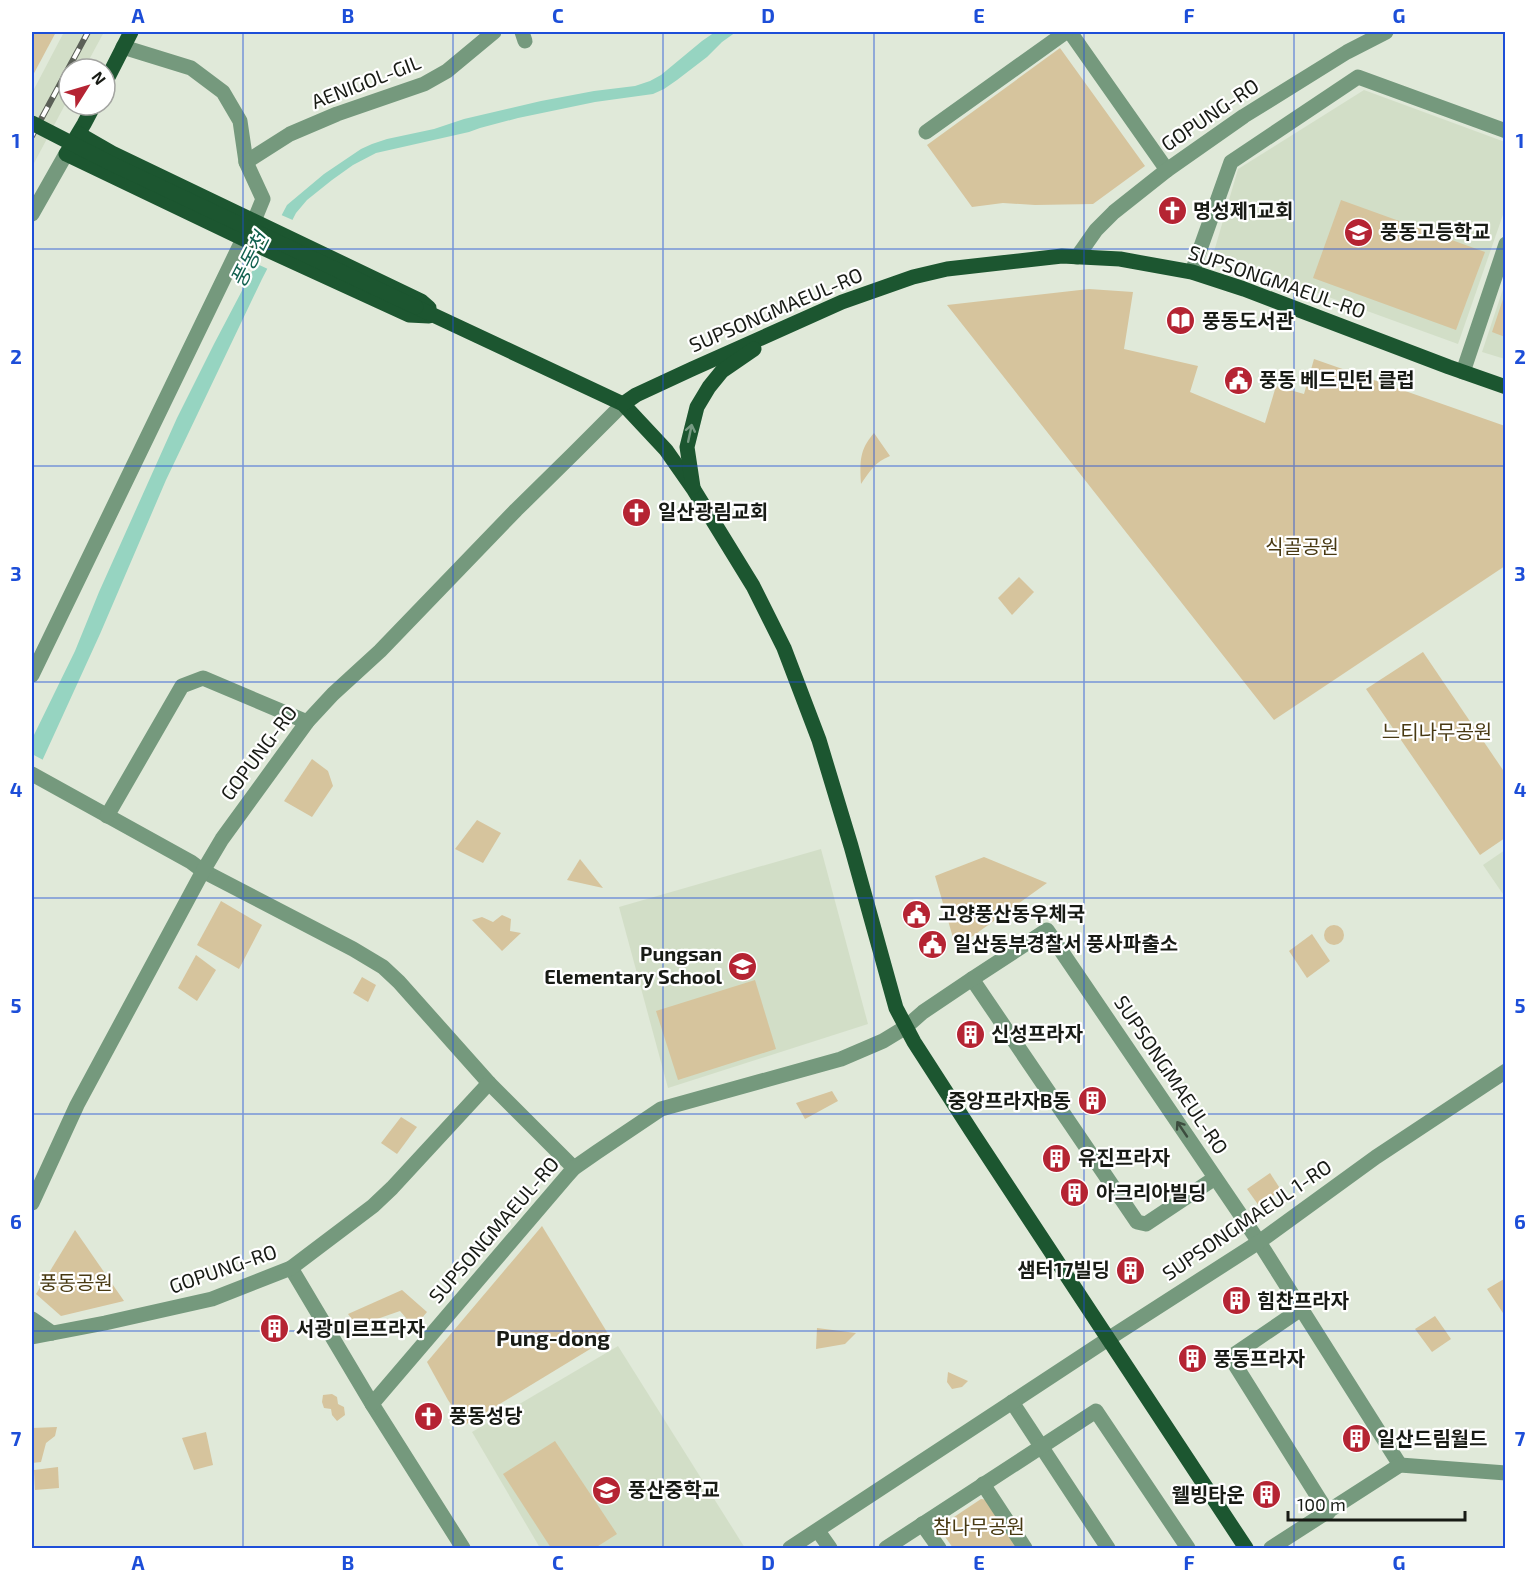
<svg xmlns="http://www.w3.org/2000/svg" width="1537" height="1580" font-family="'Exo 2','Noto Sans KR',sans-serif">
<rect width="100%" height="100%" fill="#e0e9d9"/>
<g fill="#d2dec7">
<polygon points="64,32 104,32 84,69 69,69 69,97 32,167 32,93"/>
<polygon points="1364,90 1505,142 1505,209 1458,344 1213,255 1238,169"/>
<polygon points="1505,283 1505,359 1482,352"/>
<polygon points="821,849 868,1024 668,1088 619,907"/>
<polygon points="1505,850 1505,897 1483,865"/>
<polygon points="618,1346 745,1548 540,1548 472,1432"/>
</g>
<g fill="#d6c49d">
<polygon points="32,32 56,32 32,77"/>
<polygon points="1060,48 1145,166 1093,204 1035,205 1003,203 972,207 927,145"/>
<polygon points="1341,200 1485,252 1456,330 1313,278"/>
<polygon points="1089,289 1133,292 1124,349 1198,366 1190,392 1265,423 1276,386 1304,394 1314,359 1505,426 1505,566 1274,720 947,305"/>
<polygon points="1505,293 1505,337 1492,332"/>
<path d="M874,433L890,456C875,462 870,471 861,484C860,462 859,450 874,433Z"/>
<polygon points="1019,577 1034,592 1012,615 998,598"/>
<polygon points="1423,652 1505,773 1505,838 1480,855 1366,689"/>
<polygon points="312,759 328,771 333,786 312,817 284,801"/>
<polygon points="477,820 501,833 483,863 455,849"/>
<polygon points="984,857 1047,883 956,948 935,876"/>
<polygon points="580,859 603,888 567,880"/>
<polygon points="221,901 262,925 239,969 197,945"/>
<polygon points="502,915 511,919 510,931 521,933 502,951 472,920 482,917 493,922"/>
<circle cx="1334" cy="935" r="10"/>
<polygon points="1312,934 1330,961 1307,978 1289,951"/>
<polygon points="196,955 216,970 197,1001 178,988"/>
<polygon points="362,977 376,985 368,1002 353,993"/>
<polygon points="755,980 776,1049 678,1080 656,1011"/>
<polygon points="832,1091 838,1101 805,1119 796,1103"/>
<polygon points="401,1117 417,1127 397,1154 381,1143"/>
<polygon points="1270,1173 1281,1190 1259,1206 1247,1189"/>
<polygon points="542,1226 610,1337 465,1425 448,1400 427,1362"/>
<polygon points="75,1230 124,1301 61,1316 36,1294"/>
<polygon points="1504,1279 1506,1282 1505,1316 1487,1289"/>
<polygon points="402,1290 427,1312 414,1327 400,1311 357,1326 348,1314"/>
<polygon points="1435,1316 1451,1339 1432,1352 1415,1329"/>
<polygon points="817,1328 856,1333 845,1344 816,1349"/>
<polygon points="948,1372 968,1381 962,1387 952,1389 947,1382"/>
<polygon points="332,1394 337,1397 338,1404 344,1407 345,1415 337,1421 332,1415 331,1409 324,1408 322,1402 323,1395"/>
<polygon points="57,1427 55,1436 46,1443 41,1462 32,1463 32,1428"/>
<polygon points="206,1432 213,1465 194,1470 182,1438"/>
<polygon points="555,1441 617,1534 595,1548 551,1548 503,1474"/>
<polygon points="58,1467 59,1488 35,1490 34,1470"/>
<polygon points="981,1499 988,1500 1021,1548 953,1548 941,1531 942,1525"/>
</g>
<polygon fill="#96d4c1" points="715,32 736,32 722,42 707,57 677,80 664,89 653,94 595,102 518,118 480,128 469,132 376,153 353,165 332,180 307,200 296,213 262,279 166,480 100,634 32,783 32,739 75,651 99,592 177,418 214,344 287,205 324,174 361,149 372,144 387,139 434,129 464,119 541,101 594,91 635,86 650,81 661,75 702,41"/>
<g fill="#e0e9d9">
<polygon points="279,214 295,221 270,270 253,262"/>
<polygon points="32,754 45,761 34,785 32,786"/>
</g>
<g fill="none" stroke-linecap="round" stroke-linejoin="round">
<g stroke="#75997d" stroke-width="15">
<polyline points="522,32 525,41"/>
<polyline points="1070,32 1167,170"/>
<polyline points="123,47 191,68 223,92 240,121 246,162 263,199 254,221"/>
<polyline points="926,132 1066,32"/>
<polyline points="246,162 290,134 337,114 424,84 447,71 494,32"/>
<polyline points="32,214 66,154"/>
<polyline points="1077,257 1096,230 1114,212 1167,170 1244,116 1347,52 1386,32"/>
<polyline points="1192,272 1231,162 1358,77 1506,131"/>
<polyline points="1463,372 1506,244"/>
<polyline points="32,675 243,239"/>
<polyline points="32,774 191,862 203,871 353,949 383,967 399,982 489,1083"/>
<polyline points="107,816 182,686 203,678 307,722"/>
<polyline points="972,979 1137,1222 1146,1224 1215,1178"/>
<polyline points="32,1203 77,1105 203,871 222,839 307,722 333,694 380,651 516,510 573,454 623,404"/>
<polyline points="291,1268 372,1404 463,1548"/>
<polyline points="1301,1309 1235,1354 1234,1363 1328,1513"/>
<polyline points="32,1319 52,1333"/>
<polyline points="32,1337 105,1323 212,1299 291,1268 373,1206 392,1188 489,1083 574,1168"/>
<polyline points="1012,1402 1108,1548"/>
<polyline points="372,1404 567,1176 574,1168 597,1152 661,1109 841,1059 883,1041 906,1027 923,1012 972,979 1047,930 1259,1242 1400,1465"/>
<polyline points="983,1484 1025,1548"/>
<polyline points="922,1524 939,1548"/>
<polyline points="818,1531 830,1548"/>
<polyline points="790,1548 1108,1339 1259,1242 1376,1157 1506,1071"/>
<polyline points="886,1548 1096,1411 1188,1548"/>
<polyline points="1271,1548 1400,1465 1506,1473"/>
</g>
<g stroke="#1c5630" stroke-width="15">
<polyline points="105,83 131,32"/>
<polyline points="94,105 84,124 66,154 252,243 409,315 429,316"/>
<polyline points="79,134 112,153 421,301 429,308"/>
<polyline points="416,307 623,404 666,450 694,490 753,586 784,648 819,740 851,846 896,1008 914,1042 972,1132 1246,1548"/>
<polyline points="623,404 636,395 692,369 842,302 913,277 947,269 1062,256 1120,259 1192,272 1244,289 1449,367 1506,387"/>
<polyline points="693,487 687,447 697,407 709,387 722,371 754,349"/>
</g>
<defs>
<polyline id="rail" points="32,136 88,32"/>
</defs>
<use href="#rail" stroke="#5b6057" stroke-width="6"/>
<use href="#rail" stroke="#fff" stroke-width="4" stroke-dasharray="11" stroke-linecap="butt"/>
<polyline stroke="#1c5630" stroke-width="15" points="32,123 108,162 416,307"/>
</g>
<defs><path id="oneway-shaft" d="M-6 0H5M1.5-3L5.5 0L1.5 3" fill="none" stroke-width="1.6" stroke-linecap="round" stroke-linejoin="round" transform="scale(1.5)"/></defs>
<use stroke="#779a83" href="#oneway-shaft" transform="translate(690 433) rotate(-78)"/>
<use stroke="#3d4d3f" href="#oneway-shaft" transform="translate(1182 1129) rotate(-124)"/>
<path fill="none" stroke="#1d4ed8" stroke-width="1.5" stroke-opacity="0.55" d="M243,32V1548M453,32V1548M663,32V1548M874,32V1548M1084,32V1548M1294,32V1548M32,249H1506M32,466H1506M32,682H1506M32,898H1506M32,1114H1506M32,1331H1506"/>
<defs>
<symbol id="church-disc" viewBox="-11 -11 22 22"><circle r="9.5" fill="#b52433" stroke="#fff"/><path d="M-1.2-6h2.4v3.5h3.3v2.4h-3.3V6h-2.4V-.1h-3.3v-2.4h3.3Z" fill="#fff"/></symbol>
<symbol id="school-disc" viewBox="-11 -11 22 22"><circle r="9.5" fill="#b52433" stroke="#fff"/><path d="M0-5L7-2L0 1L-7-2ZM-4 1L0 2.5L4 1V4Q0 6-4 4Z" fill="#fff"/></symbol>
<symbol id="library-disc" viewBox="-11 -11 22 22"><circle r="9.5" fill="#b52433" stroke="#fff"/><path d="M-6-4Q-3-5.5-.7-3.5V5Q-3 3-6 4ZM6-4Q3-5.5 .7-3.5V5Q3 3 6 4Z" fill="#fff"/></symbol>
<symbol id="civic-disc" viewBox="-11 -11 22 22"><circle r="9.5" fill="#b52433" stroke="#fff"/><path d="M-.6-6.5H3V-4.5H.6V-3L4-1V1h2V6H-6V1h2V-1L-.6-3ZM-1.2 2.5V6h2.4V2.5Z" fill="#fff"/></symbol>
<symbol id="building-disc" viewBox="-11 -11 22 22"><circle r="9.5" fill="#b52433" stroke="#fff"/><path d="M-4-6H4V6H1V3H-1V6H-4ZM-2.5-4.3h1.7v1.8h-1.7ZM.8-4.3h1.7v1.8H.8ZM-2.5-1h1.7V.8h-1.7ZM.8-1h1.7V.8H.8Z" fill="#fff"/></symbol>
</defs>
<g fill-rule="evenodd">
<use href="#church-disc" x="1156" y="194" width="33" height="33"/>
<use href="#school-disc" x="1342" y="216" width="33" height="33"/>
<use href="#library-disc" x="1164" y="304" width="33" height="33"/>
<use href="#civic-disc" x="1222" y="364" width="33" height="33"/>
<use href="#church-disc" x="620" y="496" width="33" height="33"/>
<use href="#civic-disc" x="900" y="898" width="33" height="33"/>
<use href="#civic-disc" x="916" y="928" width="33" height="33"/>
<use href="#school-disc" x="726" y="950" width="33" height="33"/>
<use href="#building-disc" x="954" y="1018" width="33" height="33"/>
<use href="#building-disc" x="1076" y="1084" width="33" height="33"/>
<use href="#building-disc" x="1040" y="1142" width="33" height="33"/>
<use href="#building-disc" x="1058" y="1176" width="33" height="33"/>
<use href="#building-disc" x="1114" y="1254" width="33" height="33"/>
<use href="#building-disc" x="1220" y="1284" width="33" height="33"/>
<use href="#building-disc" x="258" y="1312" width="33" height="33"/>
<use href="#building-disc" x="1176" y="1342" width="33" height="33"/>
<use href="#church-disc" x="412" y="1400" width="33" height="33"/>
<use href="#building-disc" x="1340" y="1422" width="33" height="33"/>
<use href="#school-disc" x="590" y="1474" width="33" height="33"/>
<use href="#building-disc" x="1250" y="1478" width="33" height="33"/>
</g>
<g text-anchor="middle" stroke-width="4.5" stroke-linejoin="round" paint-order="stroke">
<g font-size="20" fill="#181b15" stroke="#fff">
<text transform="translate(366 82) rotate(-21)" y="7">AENIGOL-GIL</text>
<text transform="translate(1210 115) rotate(-34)" y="7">GOPUNG-RO</text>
<text transform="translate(1277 282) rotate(19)" y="7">SUPSONGMAEUL-RO</text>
<text transform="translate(776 310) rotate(-23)" y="7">SUPSONGMAEUL-RO</text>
<text transform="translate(259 753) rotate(-53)" y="7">GOPUNG-RO</text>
<text transform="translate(1171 1075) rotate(56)" y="7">SUPSONGMAEUL-RO</text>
<text transform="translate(1247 1220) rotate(-34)" y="7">SUPSONGMAEUL 1-RO</text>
<text transform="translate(494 1230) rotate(-49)" y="7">SUPSONGMAEUL-RO</text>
<text transform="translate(223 1269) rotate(-19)" y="7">GOPUNG-RO</text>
</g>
<g font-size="20" font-weight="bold" fill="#181b15" stroke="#fff" text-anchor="start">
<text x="1193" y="218">명성제1교회</text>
<text x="1380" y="239">풍동고등학교</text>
<text x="1202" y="328">풍동도서관</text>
<text x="1259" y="387">풍동 베드민턴 클럽</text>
<text x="658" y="519">일산광림교회</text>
<text x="938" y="921">고양풍산동우체국</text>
<text x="953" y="951">일산동부경찰서 풍사파출소</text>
<text x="722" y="961" text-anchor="end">Pungsan<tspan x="722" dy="23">Elementary School</tspan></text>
<text x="991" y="1041">신성프라자</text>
<text x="1071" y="1108" text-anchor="end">중앙프라자B동</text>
<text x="1078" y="1165">유진프라자</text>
<text x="1096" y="1200">아크리아빌딩</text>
<text x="1110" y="1277" text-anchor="end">샘터17빌딩</text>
<text x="1257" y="1308">힘찬프라자</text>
<text x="296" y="1336">서광미르프라자</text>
<text x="1213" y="1366">풍동프라자</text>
<text x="449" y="1423">풍동성당</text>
<text x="1377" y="1446">일산드림월드</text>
<text x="628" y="1497">풍산중학교</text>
<text x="1245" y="1502" text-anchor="end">웰빙타운</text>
</g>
<g font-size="20" fill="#483912" stroke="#fff">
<text x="1302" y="554">식골공원</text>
<text x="1437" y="739">느티나무공원</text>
<text x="76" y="1290">풍동공원</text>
<text x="979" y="1534">참나무공원</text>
</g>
<g font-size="21" font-style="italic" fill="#11614f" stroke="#fff">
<text transform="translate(250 260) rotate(-63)" y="7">풍동천</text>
</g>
<g font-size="22" font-weight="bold" fill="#181b15" stroke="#fff">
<text x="553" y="1346">Pung-dong</text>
</g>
</g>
<rect width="1537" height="1580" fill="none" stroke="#ffffff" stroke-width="66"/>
<g transform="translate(87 87) rotate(53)"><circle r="28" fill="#ffffff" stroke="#a3a4a1" stroke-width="1.5"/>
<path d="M0-4.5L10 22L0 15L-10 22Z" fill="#b52433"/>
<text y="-9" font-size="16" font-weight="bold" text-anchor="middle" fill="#181b15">N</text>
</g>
<path d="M1288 1511v9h177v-9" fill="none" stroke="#181b15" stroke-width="3"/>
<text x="1297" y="1511" font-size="18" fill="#181b15" stroke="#ffffff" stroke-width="4.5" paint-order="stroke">100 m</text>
<rect x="33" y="33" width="1471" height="1514" fill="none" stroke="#1d4ed8" stroke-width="2"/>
<g font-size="20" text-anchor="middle" font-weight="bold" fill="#1d4ed8">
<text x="138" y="23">A</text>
<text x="348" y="23">B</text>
<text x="558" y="23">C</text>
<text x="768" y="23">D</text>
<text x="979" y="23">E</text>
<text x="1189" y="23">F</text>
<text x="1399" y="23">G</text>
<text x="16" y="148">1</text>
<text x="1520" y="148">1</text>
<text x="16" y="364">2</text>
<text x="1520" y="364">2</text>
<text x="16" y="581">3</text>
<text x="1520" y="581">3</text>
<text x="16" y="797">4</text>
<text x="1520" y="797">4</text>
<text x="16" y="1013">5</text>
<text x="1520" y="1013">5</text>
<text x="16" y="1229">6</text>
<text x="1520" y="1229">6</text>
<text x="16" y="1446">7</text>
<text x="1520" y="1446">7</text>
<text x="138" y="1570">A</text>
<text x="348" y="1570">B</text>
<text x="558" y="1570">C</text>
<text x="768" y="1570">D</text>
<text x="979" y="1570">E</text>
<text x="1189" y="1570">F</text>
<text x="1399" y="1570">G</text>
</g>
</svg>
